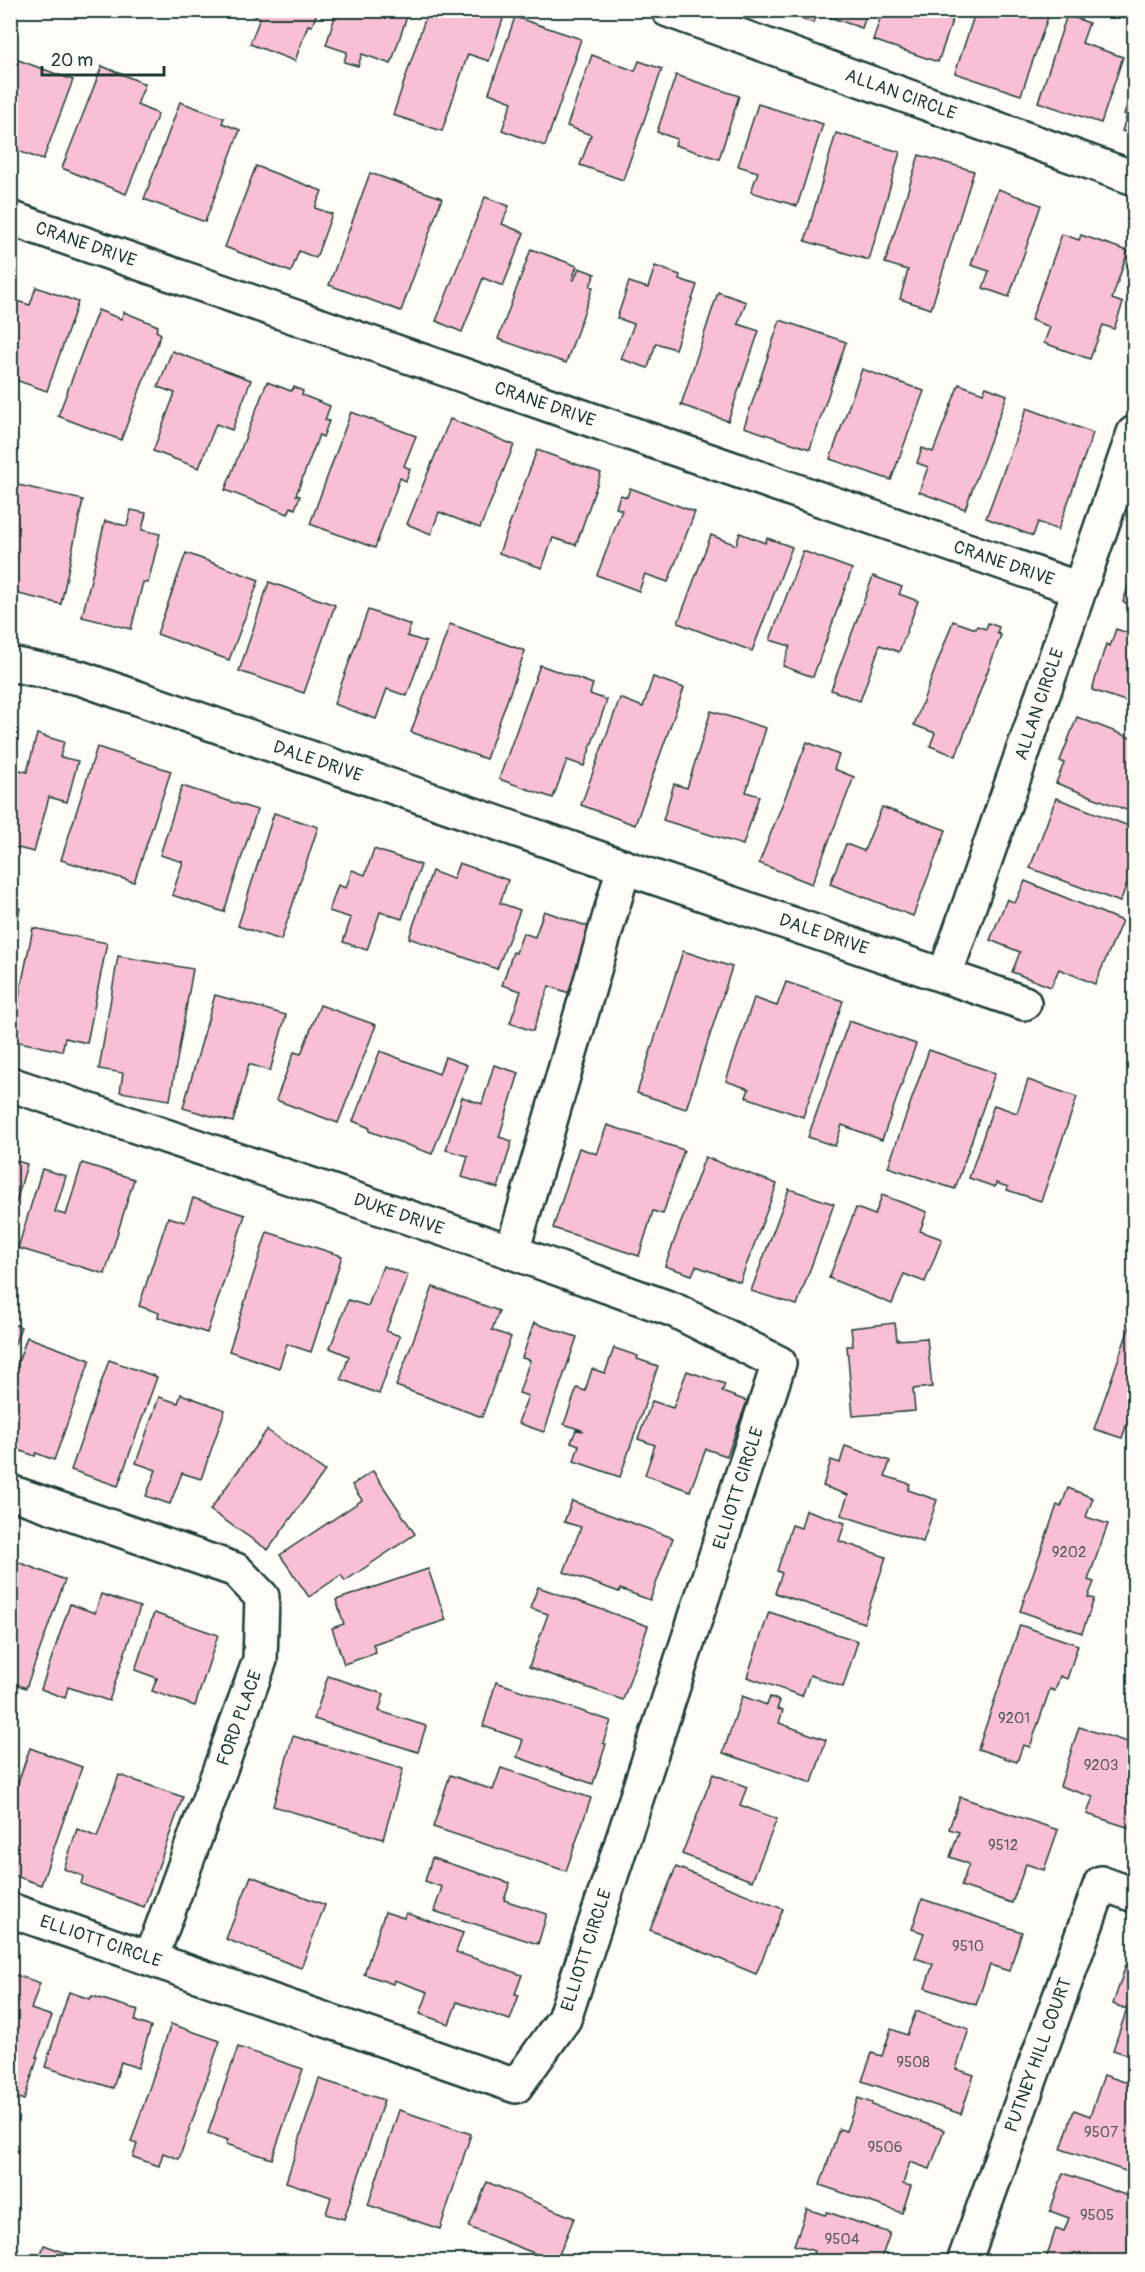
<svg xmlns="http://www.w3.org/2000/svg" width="1145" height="2272" font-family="Pangolin,sans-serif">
<rect width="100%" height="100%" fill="#fdfcf7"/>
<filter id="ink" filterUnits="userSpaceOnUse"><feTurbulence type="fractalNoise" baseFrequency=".0167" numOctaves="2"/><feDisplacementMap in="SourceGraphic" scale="12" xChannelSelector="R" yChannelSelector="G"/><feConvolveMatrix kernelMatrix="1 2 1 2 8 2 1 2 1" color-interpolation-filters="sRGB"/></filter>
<g filter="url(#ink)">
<g fill="#f9c0d5" stroke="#1f3d34" stroke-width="1.5">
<polygon points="318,10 312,26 308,25 295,61 250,44 260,18 241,11"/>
<polygon points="337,10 409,10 391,64 362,54 358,66 344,62 347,52 326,45"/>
<polygon points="428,10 437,10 454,16 455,10 506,10 489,61 468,54 442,131 393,115"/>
<polygon points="787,10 868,10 862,28 817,13 814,23 786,14"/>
<polygon points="883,10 956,10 938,62 873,40"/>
<polygon points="976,10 1026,10 1048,17 1021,95 955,73"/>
<polygon points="1067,15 1089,23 1082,43 1123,57 1101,123 1038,102"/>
<polygon points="515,17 581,39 575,57 576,57 545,146 502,130 512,102 489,93"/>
<polygon points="592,55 635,71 639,61 662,69 623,180 580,165 591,135 567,126"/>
<polygon points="10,57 73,80 43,160 10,148"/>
<polygon points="102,66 145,84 137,105 158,114 126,194 62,168"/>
<polygon points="676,75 739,96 719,159 675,145 677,139 657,132"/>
<polygon points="1134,84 1134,135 1122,131 1127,115 1124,114"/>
<polygon points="180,102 224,118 222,123 240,130 205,222 144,199"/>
<polygon points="758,104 823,124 797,206 751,192 758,172 738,166"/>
<polygon points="836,133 900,152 869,260 805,241"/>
<polygon points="919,155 974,171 931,309 900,299 908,270 885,263"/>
<polygon points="256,166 322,191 315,208 332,214 316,258 299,251 291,272 225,247"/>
<polygon points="370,173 442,198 401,311 329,285"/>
<polygon points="998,189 1041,205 1009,297 983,288 989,271 971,265"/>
<polygon points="485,197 509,206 502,224 524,233 503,286 483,278 462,332 436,321"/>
<polygon points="1062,234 1079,240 1081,235 1128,251 1112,299 1123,303 1114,329 1103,325 1090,359 1044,343 1050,327 1031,320"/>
<polygon points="531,249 577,266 572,279 574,280 579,268 595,274 590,286 593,287 566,363 498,339"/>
<polygon points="655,266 680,275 679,279 697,285 675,349 656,343 648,368 621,359 634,324 617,318 629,282 648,288"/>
<polygon points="36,287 78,302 47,391 10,378 10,299 30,305"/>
<polygon points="718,292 746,302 738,324 759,331 728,421 681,405"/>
<polygon points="98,310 121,319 124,312 158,326 156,331 161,334 121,440 58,416"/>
<polygon points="780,320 846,342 810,449 744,427"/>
<polygon points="172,351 251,380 232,430 216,424 199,468 153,451 175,393 158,387"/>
<polygon points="862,369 924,391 891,480 830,459"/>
<polygon points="267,382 291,391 294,387 303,391 302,395 330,406 325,420 329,421 323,437 319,435 296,495 300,496 295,509 291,507 288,514 225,490"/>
<polygon points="959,384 983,393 986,387 1007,395 965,509 919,492 928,467 917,463 922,448 933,452"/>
<polygon points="1027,408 1093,433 1058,530 1038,522 1033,536 986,518"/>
<polygon points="351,412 416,436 404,466 410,469 406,481 400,478 375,548 310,524"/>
<polygon points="450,419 514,445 480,528 439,512 431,534 407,524"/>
<polygon points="537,450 601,473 576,545 553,538 542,568 499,553"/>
<polygon points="10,483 83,500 61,604 10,592"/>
<polygon points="630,488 695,512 668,582 645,574 639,591 597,575 622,510 616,508 620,495 627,497"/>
<polygon points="131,510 146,513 142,530 160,534 148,583 143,582 131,629 82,617 105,521 127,526"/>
<polygon points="740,533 765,543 767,538 792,547 752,651 678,623 711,535 736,545"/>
<polygon points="803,551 852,569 813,677 783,666 790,646 770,640"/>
<polygon points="186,553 259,580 229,660 157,634"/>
<polygon points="1134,569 1134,606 1123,602"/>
<polygon points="873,576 902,587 899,594 918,601 899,652 880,645 860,701 831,690"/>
<polygon points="269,582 335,605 304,693 239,671"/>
<polygon points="368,610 411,625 407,636 426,642 407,696 387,689 376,719 334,704"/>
<polygon points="953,621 976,629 977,626 986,629 988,623 999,627 997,633 1001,635 956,756 930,746 935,733 914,725"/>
<polygon points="450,624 525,651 486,759 411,732"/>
<polygon points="1116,629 1134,635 1134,704 1092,690 1106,644 1110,646"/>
<polygon points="540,665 593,684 590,694 607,700 584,766 567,760 553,798 499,779"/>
<polygon points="653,677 684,688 635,825 581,805 620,698 643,707"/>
<polygon points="711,711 766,728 746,792 759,796 743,845 663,820 674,784 687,788"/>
<polygon points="1077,717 1134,739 1134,813 1056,783 1064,763 1060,761"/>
<polygon points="37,734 64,742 60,757 78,761 67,802 49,797 34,852 10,846 10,767 27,772"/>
<polygon points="807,742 839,755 834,769 854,777 812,884 759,863"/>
<polygon points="97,747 171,771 134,882 61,860"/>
<polygon points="182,786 257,810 224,912 172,895 183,862 160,855"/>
<polygon points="1056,798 1134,828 1134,865 1120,902 1030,868"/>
<polygon points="882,807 946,830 913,916 830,884 846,844 864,851"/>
<polygon points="274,813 318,827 281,940 238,926"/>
<polygon points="374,849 421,865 402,919 380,912 367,950 343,942 351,918 329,911 338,885 346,888 352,870 365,875"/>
<polygon points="459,863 508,880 500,903 520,910 497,969 409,938 432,871 453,879"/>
<polygon points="1025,881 1122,921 1095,984 1059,969 1051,987 1012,972 1020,952 990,940 1007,899 1015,903"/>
<polygon points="10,906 20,908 10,952"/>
<polygon points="544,911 592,928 569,993 549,986 533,1031 510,1023 521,991 502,985 513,952 516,953 523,933 535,937"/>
<polygon points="33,928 107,943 87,1043 65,1038 62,1051 10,1040"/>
<polygon points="683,951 732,967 686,1109 637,1093"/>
<polygon points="118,956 193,969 170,1100 120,1092 123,1073 99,1069"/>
<polygon points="786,982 843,1001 803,1117 746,1097 749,1089 726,1081 754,998 777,1006"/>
<polygon points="215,995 286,1015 270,1071 249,1064 233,1122 183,1108"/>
<polygon points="320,1005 376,1025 338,1123 276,1100 294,1052 301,1054"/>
<polygon points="849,1021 916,1044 882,1140 842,1125 835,1146 808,1137"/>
<polygon points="929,1050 995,1073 955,1189 888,1167"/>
<polygon points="380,1051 439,1074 445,1057 467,1065 432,1154 369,1131 370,1128 353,1121"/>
<polygon points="494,1065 519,1073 499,1137 512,1141 498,1188 462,1177 468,1156 446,1150 462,1097 482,1104"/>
<polygon points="1028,1080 1077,1097 1041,1201 1007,1190 1008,1187 996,1183 995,1187 969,1178 994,1105 1017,1113"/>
<polygon points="607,1125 684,1150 663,1214 653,1211 639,1256 553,1228 579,1148 597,1154"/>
<polygon points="705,1157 777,1184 740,1282 696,1266 692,1275 665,1266"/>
<polygon points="10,1159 27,1164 10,1224"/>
<polygon points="82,1163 134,1179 105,1274 18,1248 42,1169 66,1176 55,1212 66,1215"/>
<polygon points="789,1189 834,1204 797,1305 751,1291"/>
<polygon points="882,1195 927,1212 920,1231 942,1239 925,1282 904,1274 892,1304 829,1278 856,1208 875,1215"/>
<polygon points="193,1198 245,1215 207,1333 158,1317 159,1313 139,1306 168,1217 185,1222"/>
<polygon points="267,1232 342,1256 311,1352 287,1344 279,1368 229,1351"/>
<polygon points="383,1266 408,1275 386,1331 400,1336 379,1394 341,1379 349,1356 330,1348 348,1300 368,1306"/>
<polygon points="433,1287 499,1311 492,1330 511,1337 482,1417 396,1386"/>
<polygon points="1134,1314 1134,1423 1128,1420 1122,1438 1094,1429"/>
<polygon points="10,1323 21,1327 10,1357"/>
<polygon points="534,1323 577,1337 544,1432 518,1423 528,1396 519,1393 530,1360 522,1358"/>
<polygon points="895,1323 897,1340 927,1338 932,1387 913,1389 915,1411 853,1416 847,1346 853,1346 851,1328"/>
<polygon points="27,1337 90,1360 54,1460 36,1453 35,1456 10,1447 12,1441 10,1440 10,1385"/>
<polygon points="614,1348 638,1356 637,1359 658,1366 620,1477 574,1461 579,1445 571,1442 576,1430 584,1431 564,1424 577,1388 585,1391 592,1369 605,1373"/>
<polygon points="109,1360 157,1377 118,1486 71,1470"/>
<polygon points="687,1371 725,1384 722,1392 747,1401 727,1456 706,1449 690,1491 645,1475 655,1445 638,1439 652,1401 673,1408"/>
<polygon points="181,1394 225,1410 201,1479 182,1473 170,1504 146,1496 156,1470 136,1463 159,1397 178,1403"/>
<polygon points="267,1430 325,1471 268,1550 210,1510"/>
<polygon points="845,1446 890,1461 885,1476 910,1484 908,1490 937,1500 923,1542 841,1515 848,1495 823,1486 831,1460 840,1463"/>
<polygon points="373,1471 415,1534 345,1581 341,1575 309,1597 280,1555 362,1500 352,1485"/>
<polygon points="1068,1488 1093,1498 1086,1517 1108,1524 1088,1580 1094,1582 1088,1597 1094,1599 1082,1633 1020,1611 1057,1505 1061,1507"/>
<polygon points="572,1501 673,1538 650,1600 620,1589 619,1592 564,1572 581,1527 564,1522"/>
<polygon points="806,1510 845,1523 839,1541 886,1557 864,1623 775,1593 782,1573 777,1571 792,1525 801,1528"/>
<polygon points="10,1559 65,1580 26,1688 10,1682"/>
<polygon points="428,1569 446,1620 373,1644 376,1653 344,1664 332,1628 344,1624 336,1600"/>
<polygon points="538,1587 648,1626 623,1700 529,1667 548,1614 530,1608"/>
<polygon points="101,1594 140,1607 109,1701 68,1687 65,1698 41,1689 70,1604 95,1613"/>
<polygon points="769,1612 858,1641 843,1687 810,1675 802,1696 747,1677"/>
<polygon points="154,1613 218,1635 195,1706 152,1691 157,1678 135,1670"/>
<polygon points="1020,1625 1078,1645 1067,1679 1060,1676 1055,1691 1050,1689 1030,1747 1023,1745 1017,1762 978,1749"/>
<polygon points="328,1676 384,1694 379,1711 426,1726 418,1752 314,1719"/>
<polygon points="496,1682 611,1721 603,1743 606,1744 593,1784 517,1757 523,1740 483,1726"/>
<polygon points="742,1696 767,1705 770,1697 780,1701 777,1709 783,1710 779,1723 826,1740 812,1783 723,1753"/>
<polygon points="1079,1727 1134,1744 1134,1824 1133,1829 1087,1814 1093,1797 1060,1786"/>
<polygon points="293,1736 403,1769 383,1839 273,1806"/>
<polygon points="30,1748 82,1767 41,1885 10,1874 10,1806"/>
<polygon points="501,1768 591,1798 566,1871 433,1827 450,1775 493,1790"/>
<polygon points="713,1774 747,1787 740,1805 777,1819 752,1881 682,1854"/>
<polygon points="119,1775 183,1797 144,1907 81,1884 83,1876 64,1869 77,1829 97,1837"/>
<polygon points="960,1797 1058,1830 1044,1870 1026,1864 1012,1903 961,1886 969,1864 950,1857 959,1832 949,1829"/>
<polygon points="432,1858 510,1883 504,1900 547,1914 538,1944 434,1911 442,1887 425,1881"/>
<polygon points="676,1867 783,1909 756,1974 650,1930"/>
<polygon points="251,1876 325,1905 301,1968 226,1939"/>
<polygon points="922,1899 1022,1932 1009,1971 990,1965 976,2005 925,1988 933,1964 915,1958 924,1933 912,1929"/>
<polygon points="385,1912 404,1918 406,1913 463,1933 456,1952 522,1975 515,1994 519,1995 510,2020 457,2002 449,2024 420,2014 428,1992 394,1980 393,1984 364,1974"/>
<polygon points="1126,1965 1134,1968 1134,2057 1113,2050 1127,2009 1113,2004"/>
<polygon points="16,1975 40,1983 31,2009 52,2016 36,2057 38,2057 24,2100 10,2095 10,1990"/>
<polygon points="69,1992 90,1999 92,1996 138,2010 135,2021 151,2027 138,2068 121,2062 113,2088 45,2067"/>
<polygon points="916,2011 969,2029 956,2069 974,2075 961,2114 862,2081 872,2053 882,2056 891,2029 907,2035"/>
<polygon points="171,2024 220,2041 179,2159 163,2153 159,2166 133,2157 137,2144 131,2142"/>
<polygon points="238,2047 303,2069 272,2159 226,2144 228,2140 208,2133"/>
<polygon points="1104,2075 1134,2085 1134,2174 1061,2149 1074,2110 1090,2116"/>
<polygon points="319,2079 384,2100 344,2219 326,2214 331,2197 286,2182"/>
<polygon points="858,2098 872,2103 872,2105 944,2130 930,2169 910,2162 903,2184 911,2186 902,2213 820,2185 839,2129 846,2131"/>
<polygon points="399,2110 471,2134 440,2229 368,2205"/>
<polygon points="1063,2173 1134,2198 1134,2245 1129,2262 1045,2262 1056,2228 1064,2231 1069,2218 1050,2211"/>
<polygon points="487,2182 574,2218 556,2262 469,2227"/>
<polygon points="807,2209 825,2215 827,2212 890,2233 880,2262 810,2262 814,2251 794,2245"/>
<polygon points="44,2245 91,2262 38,2262"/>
</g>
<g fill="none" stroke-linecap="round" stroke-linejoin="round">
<defs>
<g id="street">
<polyline points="668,10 1134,178"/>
<polyline points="10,218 1079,589"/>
<polyline points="10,664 80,678 624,867 1024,1003"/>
<polyline points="945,975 1134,433"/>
<polyline points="10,1084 512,1252 674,1310 779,1363 564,2019 516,2086 10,1910"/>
<polyline points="512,1252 624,867"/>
<polyline points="10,1492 236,1570 262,1597 260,1660 151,1958"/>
<polyline points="964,2262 1101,1883 1134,1895"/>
</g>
</defs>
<use href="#street" stroke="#1f3d34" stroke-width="38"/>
<use href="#street" stroke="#fdfcf7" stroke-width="33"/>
</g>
</g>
<g text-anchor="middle" stroke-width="4.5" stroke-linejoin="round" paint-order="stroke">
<g font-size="15" fill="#565e5c">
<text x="1069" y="1557">9202</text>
<text x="1014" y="1723">9201</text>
<text x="1101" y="1770">9203</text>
<text x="1003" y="1850">9512</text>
<text x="968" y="1951">9510</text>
<text x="913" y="2067">9508</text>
<text x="1101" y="2137">9507</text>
<text x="885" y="2152">9506</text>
<text x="1097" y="2220">9505</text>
<text x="842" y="2244">9504</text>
</g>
<g font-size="18" fill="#1f3d34" stroke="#fdfcf7">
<text transform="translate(901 94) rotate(20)" y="6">ALLAN CIRCLE</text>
<text transform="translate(86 244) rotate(19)" y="6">CRANE DRIVE</text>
<text transform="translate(545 404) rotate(19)" y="6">CRANE DRIVE</text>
<text transform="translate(1004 563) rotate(19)" y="6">CRANE DRIVE</text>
<text transform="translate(1039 704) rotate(-71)" y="6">ALLAN CIRCLE</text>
<text transform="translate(318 761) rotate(19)" y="6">DALE DRIVE</text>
<text transform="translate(824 934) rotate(19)" y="6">DALE DRIVE</text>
<text transform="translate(399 1214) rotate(19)" y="6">DUKE DRIVE</text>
<text transform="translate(738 1488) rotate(-72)" y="6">ELLIOTT CIRCLE</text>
<text transform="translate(239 1718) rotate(-70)" y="6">FORD PLACE</text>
<text transform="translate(101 1941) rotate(19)" y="6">ELLIOTT CIRCLE</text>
<text transform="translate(586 1950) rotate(-72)" y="6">ELLIOTT CIRCLE</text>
<text transform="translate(1038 2055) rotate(-70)" y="6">PUTNEY HILL COURT</text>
</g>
</g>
<rect width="1145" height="2272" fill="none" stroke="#fdfcf7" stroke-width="36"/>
<rect x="18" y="18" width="1109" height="2236" fill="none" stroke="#1f3d34" stroke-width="2" filter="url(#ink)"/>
<path d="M42 66v9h122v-9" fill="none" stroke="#1f3d34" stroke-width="3"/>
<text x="51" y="66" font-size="18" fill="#1f3d34" stroke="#fdfcf7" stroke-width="4.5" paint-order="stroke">20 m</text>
</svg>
